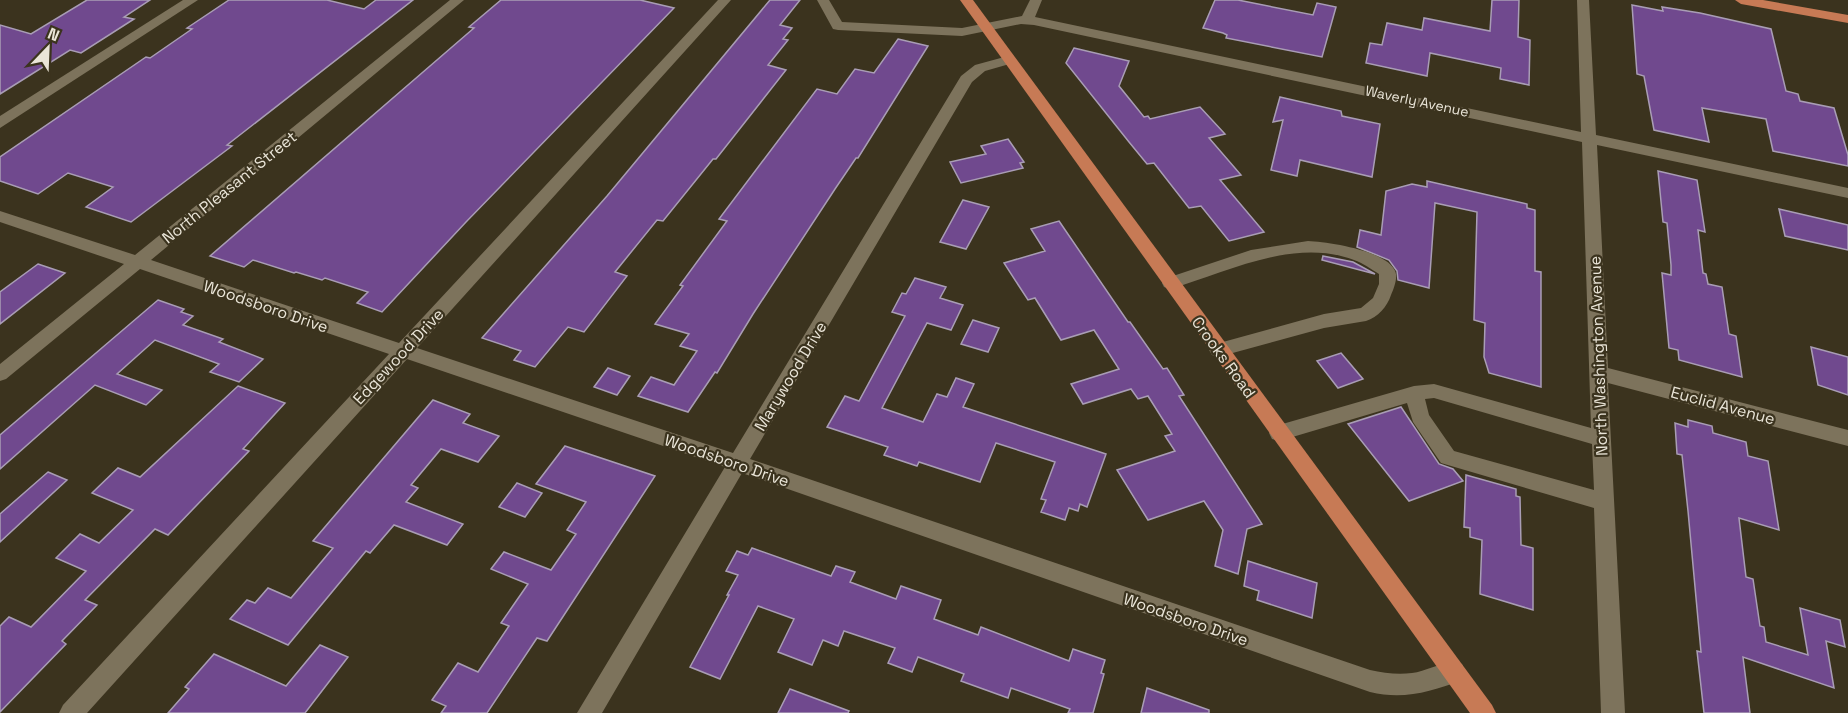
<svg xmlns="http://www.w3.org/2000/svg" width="1848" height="713" font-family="'Space Grotesk',sans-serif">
<rect width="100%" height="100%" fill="#3b331e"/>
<g fill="#70498e" stroke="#a99db5" stroke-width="1.5">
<polygon points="87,0 150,0 124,17 134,19 81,53 70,50 0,94 0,25 31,34"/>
<polygon points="229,0 327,0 364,9 376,0 413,0 227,145 232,146 131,222 86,207 113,187 68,173 38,194 0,181 0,157 146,57 150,58 192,29 187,28"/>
<polygon points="501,0 640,0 674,8 466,222 382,312 357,303 368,292 325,278 322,280 296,272 294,273 253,260 244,267 210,256 474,28 469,27"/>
<polygon points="770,0 800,0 780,25 792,28 783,39 788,40 768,65 786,70 716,159 713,159 663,221 657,220 615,272 627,276 584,332 568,327 535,367 514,360 521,351 482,338 607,196"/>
<polygon points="1215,0 1238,0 1313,15 1317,3 1336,7 1322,57 1226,38 1227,35 1223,33 1203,28"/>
<polygon points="1492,0 1519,0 1518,37 1530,40 1529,85 1500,79 1501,68 1430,53 1427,76 1366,63 1370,43 1382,45 1387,23 1422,30 1424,18 1490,31"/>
<polygon points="1632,5 1663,11 1662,7 1700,13 1771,29 1786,91 1798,94 1800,101 1834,108 1848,155 1848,166 1773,151 1766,119 1702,108 1709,142 1654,130 1644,76 1637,74"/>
<polygon points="898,39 928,46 858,158 856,158 835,189 753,314 717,373 715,372 688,412 638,396 651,377 674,385 697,351 680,346 689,334 655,324 683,286 680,285 727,221 719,219 817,89 837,94 855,69 874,73"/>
<polygon points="1074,48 1129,61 1119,86 1144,117 1148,116 1150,119 1200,107 1225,134 1209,138 1241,175 1220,180 1264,232 1229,241 1201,206 1189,208 1154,163 1147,164 1129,142 1066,63"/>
<polygon points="1280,97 1341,111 1342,116 1380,124 1372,177 1300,160 1297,176 1271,170 1283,120 1273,122"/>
<polygon points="1008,139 1024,162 1020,163 1023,168 961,183 950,162 986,154 981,146"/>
<polygon points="1658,171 1697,180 1705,232 1698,230 1703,273 1706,274 1708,284 1722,287 1729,334 1736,336 1742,377 1679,360 1678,350 1669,348 1662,273 1671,275 1671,265 1667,223 1663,222"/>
<polygon points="1427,181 1527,204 1527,208 1535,210 1535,271 1541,272 1541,387 1489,373 1484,357 1485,323 1474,320 1477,212 1435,203 1429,288 1398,280 1397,271 1389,260 1357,247 1360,230 1381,235 1386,191 1412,184 1427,187"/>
<polygon points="963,200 989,207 966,249 940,242"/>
<polygon points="1779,209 1848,225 1848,250 1785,236"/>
<polygon points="1059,221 1128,322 1130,322 1163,369 1167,368 1184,395 1179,396 1262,524 1247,529 1238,574 1215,566 1223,530 1204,501 1148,520 1117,470 1175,451 1165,436 1172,434 1148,396 1138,399 1131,389 1083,404 1071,384 1119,369 1094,330 1061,340 1035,298 1028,300 1004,263 1045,251 1031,229"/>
<polygon points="1323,256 1353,262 1375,274 1322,260"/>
<polygon points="38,264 65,273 0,324 0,292"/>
<polygon points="915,278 946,287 940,298 963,305 951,330 927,323 882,408 923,422 937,394 947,397 956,378 974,384 963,407 1106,454 1087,507 1080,504 1078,511 1069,508 1065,520 1041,512 1046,500 1041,499 1055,462 996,443 980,482 919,462 917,466 884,455 888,447 827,427 845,396 859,401 905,316 892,312 902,293 906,294"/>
<polygon points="158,300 184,309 181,312 193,316 183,325 223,339 219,342 263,359 239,382 210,372 219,364 155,340 117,374 162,390 146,405 95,385 0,469 0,435"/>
<polygon points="973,320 999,328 988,352 961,344"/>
<polygon points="1811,347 1848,357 1848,395 1818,385"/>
<polygon points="1341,353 1363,379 1338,388 1317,361"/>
<polygon points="608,368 630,376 617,395 594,387"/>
<polygon points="238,386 285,403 243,449 249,451 168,535 155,529 85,600 97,605 62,641 66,644 0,712 0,626 9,617 31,627 86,571 56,558 80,534 99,543 133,510 92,493 118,468 140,477"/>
<polygon points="433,400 470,414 463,423 499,436 478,462 441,449 411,485 418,488 406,502 463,524 447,545 394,525 370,553 366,551 288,645 230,619 247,600 255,603 268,588 291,598 333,548 313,541"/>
<polygon points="1401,407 1439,464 1453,469 1463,481 1409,501 1348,424"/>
<polygon points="1688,420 1712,426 1713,433 1746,442 1748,456 1768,461 1779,530 1739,518 1746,577 1753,579 1760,626 1764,627 1766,642 1808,655 1800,608 1840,620 1845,647 1826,641 1834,688 1743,657 1750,713 1704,713 1697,651 1701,652 1688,511 1682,455 1677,454 1675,423 1688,427"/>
<polygon points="565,446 655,476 547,641 537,638 487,713 441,713 446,706 432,700 458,663 478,672 509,626 501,623 528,584 491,569 504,552 551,570 576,534 567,530 586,502 536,484"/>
<polygon points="48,472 67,480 0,542 0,514"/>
<polygon points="1466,475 1516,489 1516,496 1520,497 1521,545 1533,548 1533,610 1480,594 1482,540 1470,537 1470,528 1464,527"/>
<polygon points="517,483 542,493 525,517 499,507"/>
<polygon points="752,548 831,576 836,566 855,572 850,582 896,599 901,586 941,600 934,619 978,635 981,627 1069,661 1073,649 1105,660 1101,673 1104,674 1093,713 1068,713 1070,709 1011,688 1008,698 961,681 964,674 918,657 912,672 888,663 895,648 844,631 838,646 823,640 812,665 778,652 794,619 758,606 720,679 690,667 729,595 727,595 738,575 726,571 737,551 748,555"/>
<polygon points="1248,561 1317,583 1312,618 1257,600 1259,591 1244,586"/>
<polygon points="320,645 348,657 305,713 168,713 189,689 185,687 214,654 286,686"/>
<polygon points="1147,688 1209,710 1209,713 1141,713"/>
<polygon points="790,689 849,711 848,713 778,713"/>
</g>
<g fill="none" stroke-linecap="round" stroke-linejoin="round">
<g fill="#7d735c" fill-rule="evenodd">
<polygon points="183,0 198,0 0,128 0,116"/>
<path d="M450,0H464L151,260L399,343L718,0H731L417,348L733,453L961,76L975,65L1008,56L1013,57L1015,60L1013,63L985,71L972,82L750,459L1370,670C1384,673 1398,675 1412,673C1428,671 1447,658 1462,664L1465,672L1462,680C1431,692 1403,700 1370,692L742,473L602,713H577L725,467L407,359L87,713H59L63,705L389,354L140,269L6,379L0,381V364L124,264L0,222V211L135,255Z"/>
<path d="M817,0H829L842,22L962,28L1022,16L1030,0H1042L1035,17L1581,132L1577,0H1589L1596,135L1848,188V198L1597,145L1608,368L1848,430V446L1608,383L1625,713H1601L1594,508L1441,463L1413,422L1407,403L1279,441L1272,439L1269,433L1272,427L1279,425L1414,386L1434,384L1591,428L1582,142L1034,25L1021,24L962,36L838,30L833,29ZM1434,398L1592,444L1594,490L1454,451L1429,415L1425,399Z"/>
<path d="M1308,241C1328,242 1383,250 1394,269C1399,276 1394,288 1391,295C1387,307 1378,317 1366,321L1324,328L1218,357L1212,355L1209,350L1212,345L1324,314L1361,308L1373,298L1379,284V274C1371,269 1363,263 1354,260C1294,237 1228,272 1170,289L1164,287L1162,283L1164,279L1251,250Z"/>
</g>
<g fill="#c77a55" fill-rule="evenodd">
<polygon points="960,0 973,0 1492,705 1496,713 1470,713"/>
<polygon points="1735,0 1763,0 1848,15 1848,23 1741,4"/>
</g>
</g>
<g text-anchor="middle" stroke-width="4.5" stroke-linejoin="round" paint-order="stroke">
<g font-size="14" fill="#eae5d8" stroke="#3b331e">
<text transform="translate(1417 101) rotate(12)" y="5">Waverly Avenue</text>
</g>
<g font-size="16" fill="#eae5d8" stroke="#3b331e">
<text transform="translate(229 187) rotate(-39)" y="6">North Pleasant Street</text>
<text transform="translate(266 306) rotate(19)" y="6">Woodsboro Drive</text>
<text transform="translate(398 356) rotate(-47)" y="6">Edgewood Drive</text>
<text transform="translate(1598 356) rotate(-92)" y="6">North Washington Avenue</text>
<text transform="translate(1224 357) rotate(54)" y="6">Crooks Road</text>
<text transform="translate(790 376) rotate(-59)" y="6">Marywood Drive</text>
<text transform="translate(1723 405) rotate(15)" y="6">Euclid Avenue</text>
<text transform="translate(727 460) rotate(19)" y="6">Woodsboro Drive</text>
<text transform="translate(1186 619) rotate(19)" y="6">Woodsboro Drive</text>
</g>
</g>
<g transform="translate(48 48) rotate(23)" stroke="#3b331e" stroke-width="4.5" paint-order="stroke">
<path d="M0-4.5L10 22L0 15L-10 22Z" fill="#eae5d8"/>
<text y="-9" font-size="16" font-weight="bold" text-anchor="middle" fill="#eae5d8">N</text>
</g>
</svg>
